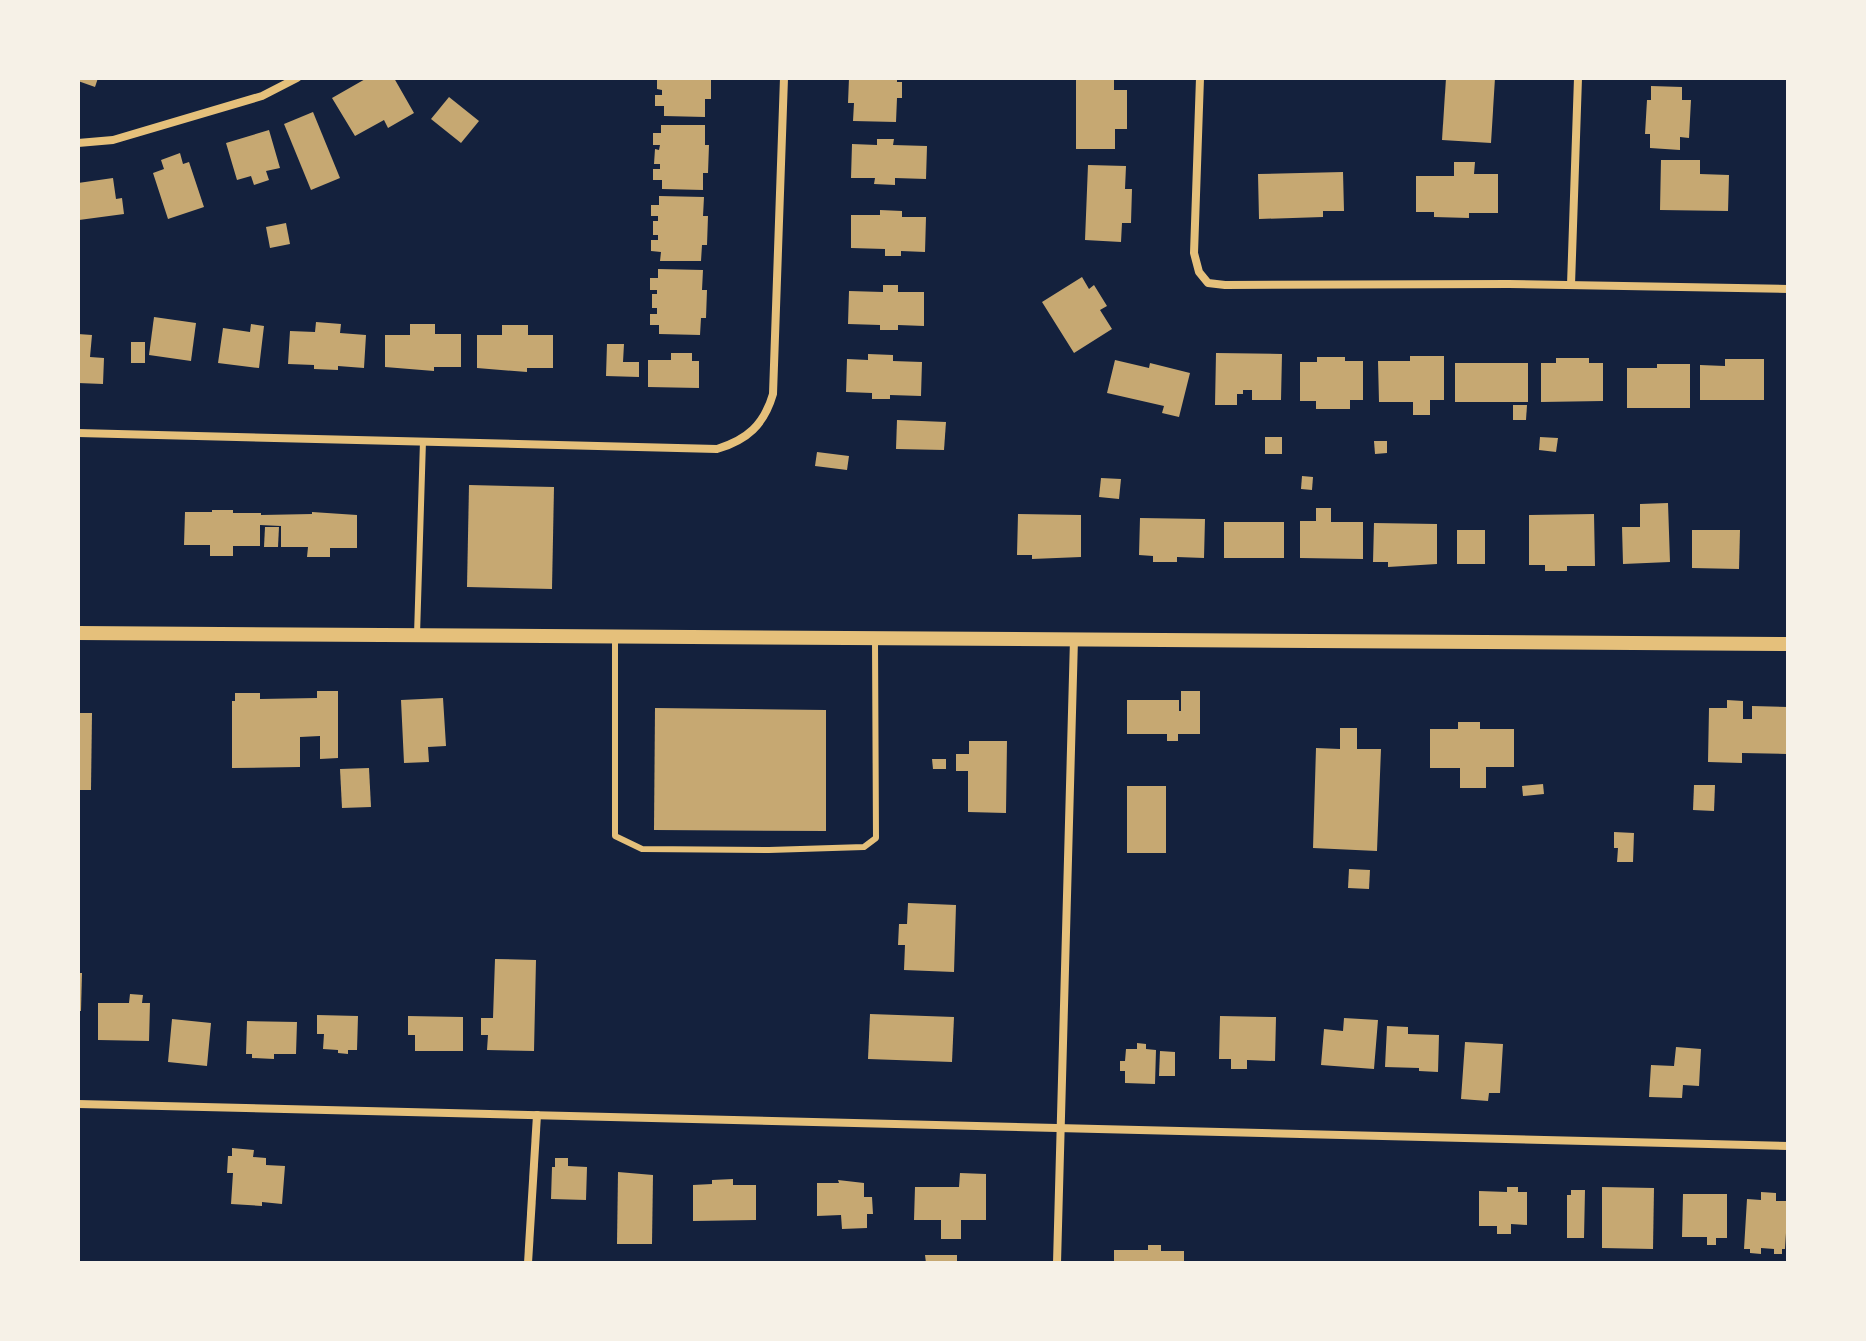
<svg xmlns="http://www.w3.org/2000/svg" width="1866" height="1341" font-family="'Noto Sans',sans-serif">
<rect width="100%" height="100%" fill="#14213d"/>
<g fill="#c6a872">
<polygon points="78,78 98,78 95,87 78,81"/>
<polygon points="367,78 394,78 414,113 388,128 384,120 355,136 332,98"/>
<polygon points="657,78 711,78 711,99 705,99 705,117 664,116 664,106 655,106 655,95 662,95 662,90 657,89"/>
<polygon points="849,78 897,78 897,82 902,82 902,98 897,98 896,122 853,121 854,103 848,103"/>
<polygon points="1076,78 1114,78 1114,90 1127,90 1127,129 1115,129 1115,149 1076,149"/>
<polygon points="1446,78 1495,78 1491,143 1442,140"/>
<polygon points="1651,86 1682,87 1682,100 1691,100 1689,138 1680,137 1680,150 1650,148 1650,134 1645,134 1647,100 1651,100"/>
<polygon points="449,97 479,121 461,143 431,119"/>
<polygon points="313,112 340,178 311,190 284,124"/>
<polygon points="661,125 705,125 705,145 709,145 708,173 703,173 703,190 662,189 662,180 653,180 653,169 660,169 660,164 654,164 655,149 659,150 660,145 653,145 653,133 661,133"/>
<polygon points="269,130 280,168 266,171 269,180 254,185 251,176 237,180 226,143"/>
<polygon points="877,139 894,139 893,145 927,146 926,179 895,178 895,185 874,184 875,178 851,178 852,144 877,145"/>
<polygon points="180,153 183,164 189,162 204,207 168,219 153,173 164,169 161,160"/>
<polygon points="1661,160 1700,160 1700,174 1729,175 1728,211 1660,210"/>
<polygon points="1454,162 1475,162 1474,174 1498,174 1498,213 1469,213 1469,218 1434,217 1434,212 1416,212 1416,176 1454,176"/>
<polygon points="1088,165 1126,166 1125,189 1132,189 1131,223 1122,223 1121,242 1085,240"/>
<polygon points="1343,172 1344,211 1323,211 1323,217 1259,219 1258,174"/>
<polygon points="113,178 116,199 122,198 124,214 79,220 78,183"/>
<polygon points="659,196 704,197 703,216 708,216 707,245 702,245 701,261 660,261 661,252 651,251 651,240 658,240 658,235 653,235 653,221 658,221 658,216 651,216 651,205 659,205"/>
<polygon points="880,210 902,211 902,217 926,217 925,252 901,251 901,256 885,256 885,249 851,248 851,215 880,215"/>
<polygon points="286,223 290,244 270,248 266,227"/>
<polygon points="658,269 703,270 702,290 707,290 706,318 701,318 700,335 659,334 659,325 650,325 650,314 657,314 657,308 652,308 652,294 657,294 657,290 650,290 650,278 658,278"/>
<polygon points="1082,277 1089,289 1094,285 1107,306 1100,310 1112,329 1074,353 1042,302"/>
<polygon points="883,285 898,285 898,292 924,292 924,326 898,325 898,330 880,330 880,325 848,324 849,291 883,292"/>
<polygon points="154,317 196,323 191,361 149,355"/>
<polygon points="316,322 341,324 340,333 366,335 364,368 338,366 338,370 314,369 314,365 288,364 290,331 315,332"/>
<polygon points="251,324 264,326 259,368 218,363 223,328 250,332"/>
<polygon points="410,324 435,324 435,334 461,334 461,367 434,367 434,371 385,367 385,335 410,335"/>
<polygon points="502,325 528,325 528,335 553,335 553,368 527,368 527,372 477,368 477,335 502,335"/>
<polygon points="78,334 92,335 90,357 104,358 103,384 78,383"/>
<rect x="131" y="342" width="14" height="21"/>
<polygon points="607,344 624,344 623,362 639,362 639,377 606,376"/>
<polygon points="671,353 692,353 692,361 699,361 699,388 648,387 648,360 671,360"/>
<polygon points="1216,353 1282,354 1281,400 1252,400 1252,390 1243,390 1243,394 1237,394 1237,405 1215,405"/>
<polygon points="868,354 893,355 893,361 922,362 921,396 890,395 890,399 872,399 872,393 846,392 847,359 868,360"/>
<polygon points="1410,356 1444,356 1444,400 1430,400 1430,415 1413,415 1413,402 1379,402 1378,361 1410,361"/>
<polygon points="1317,357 1345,357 1345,361 1363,361 1363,400 1350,400 1350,409 1316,409 1316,401 1300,401 1300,362 1317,362"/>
<polygon points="1556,358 1589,358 1589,363 1603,363 1603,401 1541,402 1541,363 1556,363"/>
<polygon points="1725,359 1764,359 1764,400 1700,400 1700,365 1725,366"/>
<polygon points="1115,360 1149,368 1150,363 1190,373 1179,417 1162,413 1164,406 1107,393"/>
<rect x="1455" y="363" width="73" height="39"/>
<polygon points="1657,364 1690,364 1690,408 1627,408 1627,368 1657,368"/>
<polygon points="1513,405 1527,405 1526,420 1513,420"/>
<polygon points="897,420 946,422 944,450 896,449"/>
<rect x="1265" y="437" width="17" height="17"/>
<polygon points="1540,437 1558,438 1556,452 1539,450"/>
<polygon points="1374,441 1387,441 1387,453 1375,454"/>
<polygon points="817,452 849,456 847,470 815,466"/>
<polygon points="1302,476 1313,477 1312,490 1301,489"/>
<polygon points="1101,478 1121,479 1119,499 1099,497"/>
<polygon points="469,485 554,487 552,589 467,587"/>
<polygon points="1668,503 1670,562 1623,564 1622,527 1640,527 1640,504"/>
<polygon points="1316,508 1331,508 1331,522 1363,522 1363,559 1300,558 1300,521 1316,521"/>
<polygon points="212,510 233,510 233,513 261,513 261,515 312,514 312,512 357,515 357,548 330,548 330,557 307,557 308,547 281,547 281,526 260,525 260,546 233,546 233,556 210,556 210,545 184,545 185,512 212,512"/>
<polygon points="1018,514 1081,515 1081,557 1032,559 1032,555 1017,555"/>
<polygon points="1594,514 1595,566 1567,566 1567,571 1545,571 1545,565 1529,565 1529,515"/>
<polygon points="1140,518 1205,519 1204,558 1177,557 1177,562 1153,562 1153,556 1139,555"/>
<rect x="1224" y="522" width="60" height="36"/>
<polygon points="1374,523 1437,524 1437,564 1388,567 1388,562 1373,562"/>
<polygon points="265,527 279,527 278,547 264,547"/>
<rect x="1457" y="530" width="28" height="34"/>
<polygon points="1692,530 1740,530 1739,569 1692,568"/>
<polygon points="317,691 338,691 338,758 320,759 320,736 300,737 300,767 232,768 232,701 235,701 235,693 260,693 260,699 317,698"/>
<polygon points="1181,691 1200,691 1200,734 1178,734 1178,741 1167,741 1167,734 1127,734 1127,700 1179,700 1179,711 1181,711"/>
<polygon points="443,698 446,746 428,747 429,762 404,763 401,700"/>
<polygon points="1727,700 1743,701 1743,719 1752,719 1752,706 1788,707 1787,754 1742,753 1742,763 1708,762 1709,708 1727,708"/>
<polygon points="655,708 826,710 826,831 654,830"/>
<polygon points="78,713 92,713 91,790 78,790"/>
<polygon points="1458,722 1480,722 1480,729 1514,729 1514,767 1486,767 1486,788 1460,788 1460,768 1430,768 1430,729 1458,729"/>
<polygon points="1340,728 1357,728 1357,749 1381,749 1377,851 1313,848 1316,748 1340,749"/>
<polygon points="969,741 1007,741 1006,813 968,812 968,771 956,771 956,754 969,754"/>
<polygon points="932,759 946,759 946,769 933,769"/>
<polygon points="369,768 371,807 342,808 340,769"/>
<polygon points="1543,784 1544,794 1523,796 1522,786"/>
<polygon points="1694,785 1715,785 1714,811 1693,810"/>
<rect x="1127" y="786" width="39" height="67"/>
<polygon points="1614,832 1634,833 1633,862 1617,862 1618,848 1614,848"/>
<polygon points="1349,869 1370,870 1369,889 1348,888"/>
<polygon points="908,903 956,905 954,972 904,970 905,945 898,945 899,924 907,924"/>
<polygon points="495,959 536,960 534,1051 487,1050 488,1035 481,1035 481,1018 493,1018"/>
<polygon points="78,973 82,973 81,1011 78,1011"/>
<polygon points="130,994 143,995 142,1003 150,1003 149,1041 98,1040 98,1003 129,1003"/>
<polygon points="870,1014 954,1017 952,1062 868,1059"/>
<polygon points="317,1015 358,1016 357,1050 348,1050 348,1054 338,1053 338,1050 323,1049 324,1034 317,1034"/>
<polygon points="408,1016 463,1017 463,1051 415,1051 415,1035 408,1035"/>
<polygon points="1220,1016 1276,1017 1275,1061 1247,1060 1247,1069 1231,1069 1231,1059 1219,1059"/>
<polygon points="1344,1018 1378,1020 1374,1069 1321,1065 1324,1029 1343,1031"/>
<polygon points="172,1019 211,1023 207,1066 168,1062"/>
<polygon points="247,1021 297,1022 296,1054 274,1054 274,1059 252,1058 252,1054 246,1054"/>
<polygon points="1387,1026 1408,1027 1408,1034 1439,1035 1438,1072 1419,1071 1419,1068 1385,1067"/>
<polygon points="1465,1042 1503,1044 1500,1093 1489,1093 1488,1101 1461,1099"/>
<polygon points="1137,1043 1146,1044 1146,1049 1156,1050 1155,1084 1125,1083 1125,1071 1120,1071 1120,1061 1125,1061 1126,1049 1137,1049"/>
<polygon points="1676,1047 1701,1049 1699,1086 1683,1085 1682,1098 1649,1097 1651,1065 1674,1066"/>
<polygon points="1160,1051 1175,1052 1175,1076 1159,1076"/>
<polygon points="232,1148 254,1150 253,1157 266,1158 266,1165 285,1166 282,1204 262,1202 262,1206 231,1204 233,1173 227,1173 228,1156 232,1156"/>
<polygon points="555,1158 568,1158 568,1166 587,1167 586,1200 551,1199 552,1167 555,1167"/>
<polygon points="618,1172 653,1175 652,1244 617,1244"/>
<polygon points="960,1173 986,1174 986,1220 961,1220 961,1239 941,1239 941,1220 914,1220 915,1187 959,1187"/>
<polygon points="733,1179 733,1185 756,1185 756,1220 693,1221 693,1185 712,1184 712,1180"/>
<polygon points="838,1180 864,1183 864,1197 872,1197 873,1214 867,1214 867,1228 842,1229 841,1215 817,1216 817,1183 839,1183"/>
<polygon points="1507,1187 1518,1187 1518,1192 1527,1192 1527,1225 1511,1224 1511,1234 1497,1234 1497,1226 1479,1226 1479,1191 1507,1192"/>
<polygon points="1602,1187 1654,1188 1653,1249 1602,1248"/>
<polygon points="1571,1190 1585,1190 1584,1238 1567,1238 1567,1195 1571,1195"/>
<polygon points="1761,1192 1776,1193 1776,1201 1788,1201 1785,1249 1782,1249 1782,1254 1774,1254 1774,1249 1761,1248 1761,1254 1750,1253 1750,1249 1744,1249 1747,1199 1761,1200"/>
<polygon points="1683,1194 1727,1194 1727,1238 1716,1238 1716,1245 1707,1245 1707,1237 1682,1237"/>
<polygon points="1148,1245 1161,1245 1161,1251 1184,1251 1184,1263 1114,1263 1114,1250 1148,1250"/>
<polygon points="925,1255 957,1255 957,1263 926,1263"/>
</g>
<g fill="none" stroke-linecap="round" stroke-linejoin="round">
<g stroke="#e5c07b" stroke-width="6">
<polyline points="417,635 423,441"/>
<polyline points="615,636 615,836 642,849 769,850 864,847 876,838 875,641"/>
</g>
<g stroke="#e5c07b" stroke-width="8">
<polyline points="1200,78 1194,253 1199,272 1208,283 1225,285 1509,284 1788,289"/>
<polyline points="78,143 113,140 262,96 297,78"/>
<polyline points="1571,285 1578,78"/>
<path d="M78,433L717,449C747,440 764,425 773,394L784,78"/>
<polyline points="78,1104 1788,1146"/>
<polyline points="528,1263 537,1115"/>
<polyline points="1057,1263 1074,639"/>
</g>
<polyline stroke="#e5c07b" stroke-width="14" points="78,633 1788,644"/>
</g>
<rect width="1866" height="1341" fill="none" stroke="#f6f1e7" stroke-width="160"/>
</svg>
